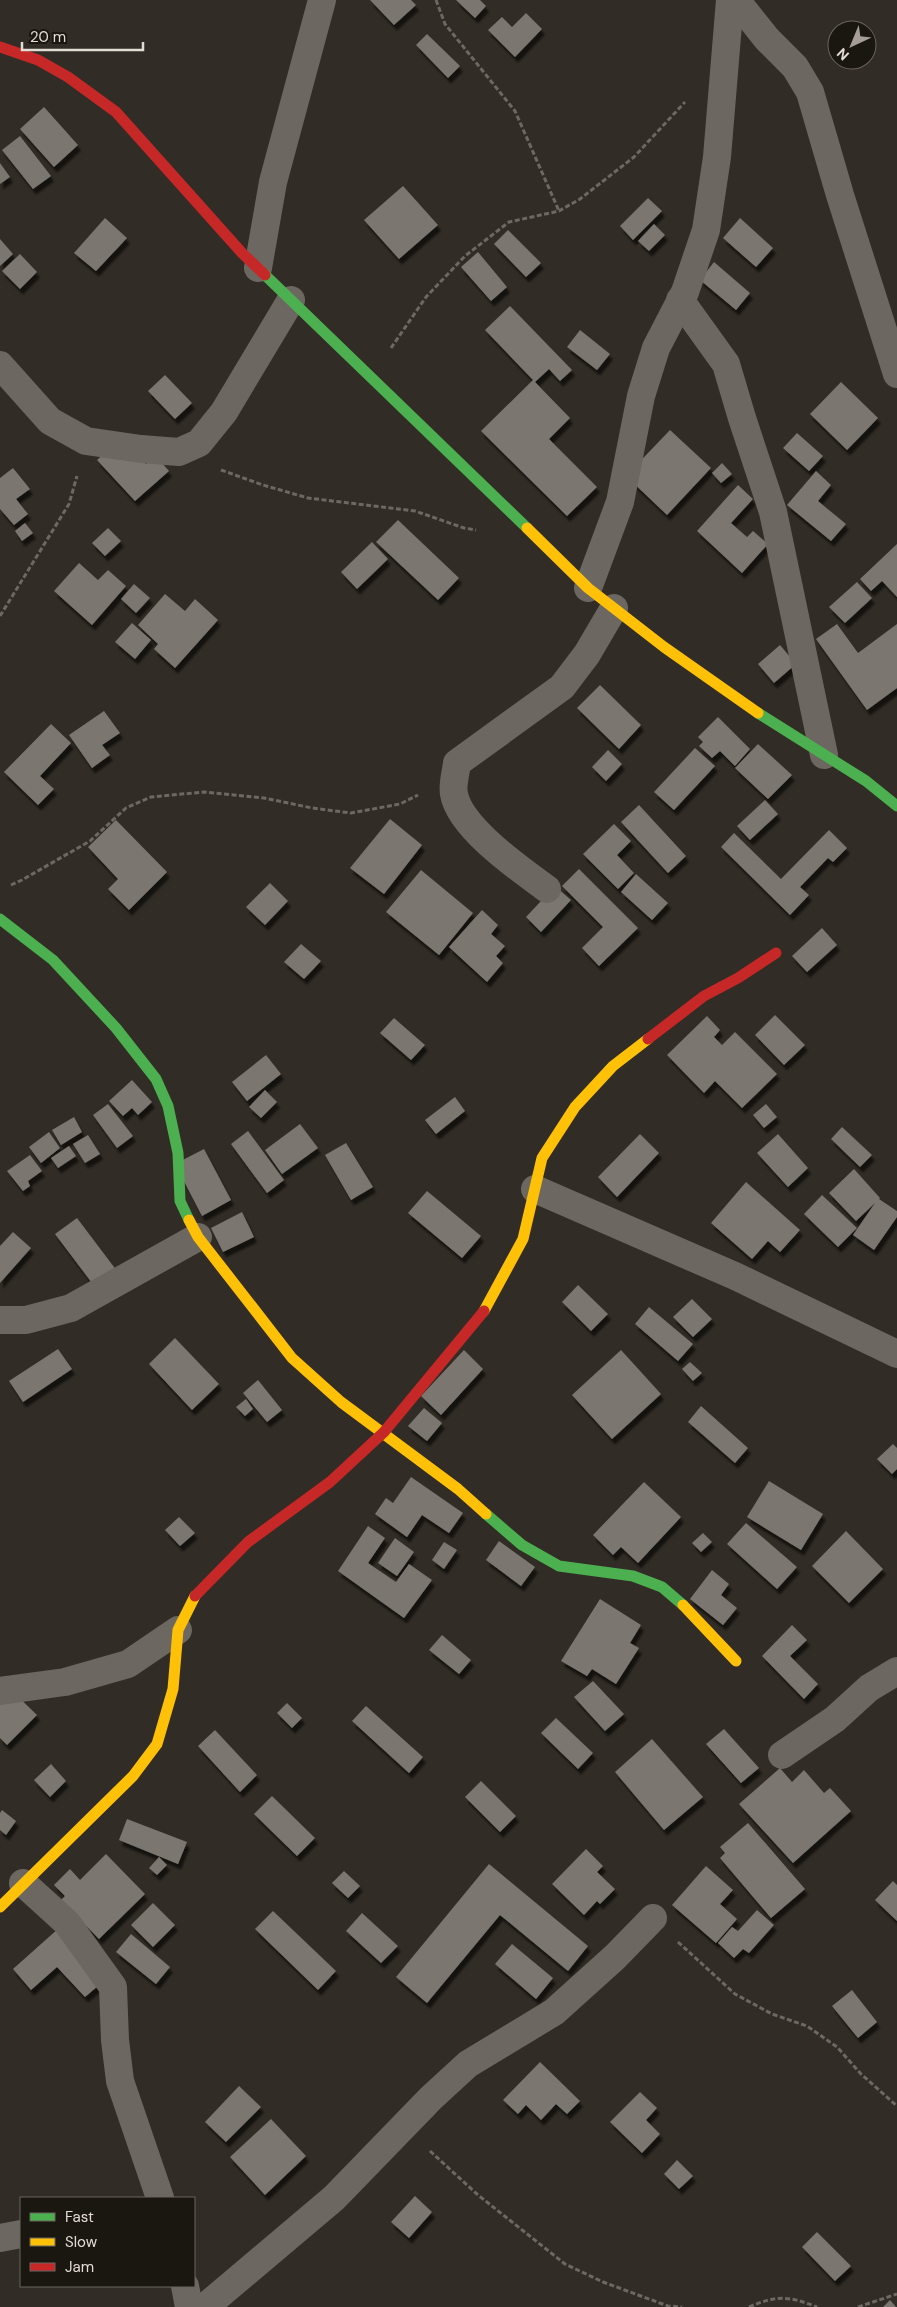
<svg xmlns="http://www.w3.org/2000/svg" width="897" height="2307" font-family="'DM Sans',sans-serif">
<defs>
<filter id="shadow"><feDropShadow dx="3" dy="5.5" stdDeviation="1" flood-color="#0009"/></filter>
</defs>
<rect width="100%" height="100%" fill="#312c25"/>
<g fill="#7b7670" filter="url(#shadow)">
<polygon points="370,0 411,0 416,5 394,25"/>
<polygon points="456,0 480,0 486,6 475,18"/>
<polygon points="526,13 542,29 515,57 488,30 502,17 512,27"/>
<polygon points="427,34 460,66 448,78 416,45"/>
<polygon points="44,107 78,145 54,167 20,129"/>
<polygon points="20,136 51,176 33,189 2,150"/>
<polygon points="0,163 10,177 0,184"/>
<polygon points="403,186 438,225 399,259 364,220"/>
<polygon points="648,198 662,211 633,240 620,226"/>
<polygon points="105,218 127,238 96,271 74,253"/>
<polygon points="740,218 773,248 756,267 723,238"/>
<polygon points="654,224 665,235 649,251 638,241"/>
<polygon points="508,230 541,263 526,277 494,244"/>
<polygon points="0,239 13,254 0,266"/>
<polygon points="478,252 507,287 491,301 461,267"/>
<polygon points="20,254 37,272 20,289 2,271"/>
<polygon points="714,262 750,293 736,310 700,280"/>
<polygon points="510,306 572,370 560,381 549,369 535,382 570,418 549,439 597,487 567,516 481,431 533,380 485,330"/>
<polygon points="580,330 610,354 597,370 567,347"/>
<polygon points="165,375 192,403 175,419 148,391"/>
<polygon points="841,382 878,418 847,450 810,414"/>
<polygon points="670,430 711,468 667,515 626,476"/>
<polygon points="797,433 823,456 809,471 783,448"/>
<polygon points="122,438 146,464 155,455 169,471 135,501 97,460"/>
<polygon points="722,463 732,474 721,483 712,473"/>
<polygon points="13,468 30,489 16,499 28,514 14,525 0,509 0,478"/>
<polygon points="816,471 831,485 818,501 846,524 831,541 787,505"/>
<polygon points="738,485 753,499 731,523 747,537 753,531 768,544 742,573 697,531"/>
<polygon points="398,520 459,578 438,600 376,542"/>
<polygon points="25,523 33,533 22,541 15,531"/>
<polygon points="108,528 121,541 105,556 92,543"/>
<polygon points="372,542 388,559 357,589 341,572"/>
<polygon points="897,544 897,597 882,581 871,591 860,579"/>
<polygon points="79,563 98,580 108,570 126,586 92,625 54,591"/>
<polygon points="857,582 872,598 845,623 829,607"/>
<polygon points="134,584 150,598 136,613 121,599"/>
<polygon points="165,594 185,611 195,599 218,620 175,668 154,649 158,644 138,625"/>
<polygon points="132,623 151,640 135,659 115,642"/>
<polygon points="837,624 858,653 897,624 897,688 867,710 816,639"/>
<polygon points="780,645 796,664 774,683 758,664"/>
<polygon points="600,685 641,725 619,749 577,708"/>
<polygon points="104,711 120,733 102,745 110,755 92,768 69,735"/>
<polygon points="718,717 750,749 735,766 720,751 712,758 699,746 703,742 698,737"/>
<polygon points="51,724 71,743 40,776 54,789 38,805 4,772"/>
<polygon points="758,744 792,775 768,799 735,768"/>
<polygon points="695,748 715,766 674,810 654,792"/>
<polygon points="608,750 622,764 606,781 592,767"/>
<polygon points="765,800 778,814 750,840 737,826"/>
<polygon points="639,805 686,856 668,873 621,822"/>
<polygon points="390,819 422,845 384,894 350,868"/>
<polygon points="116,820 167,872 129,910 108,889 118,879 88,847"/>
<polygon points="614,824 631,841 617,855 634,873 618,889 583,854"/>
<polygon points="829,830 847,848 833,862 828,858 800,887 809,895 790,915 721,847 734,833 781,879"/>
<polygon points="579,869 638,928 599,966 582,948 603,927 562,886"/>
<polygon points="421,870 473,913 439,955 386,912"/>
<polygon points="636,874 668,903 652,920 621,892"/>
<polygon points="270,883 288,901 265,925 246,907"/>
<polygon points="555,886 571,900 541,932 526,917"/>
<polygon points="482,910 498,925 491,934 505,946 496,956 503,963 487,982 449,947"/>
<polygon points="822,928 837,945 807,972 792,956"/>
<polygon points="301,944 321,961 304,979 284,962"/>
<polygon points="775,1015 805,1045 784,1065 755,1035"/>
<polygon points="707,1016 720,1030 714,1037 722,1045 735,1032 777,1074 742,1108 715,1081 704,1093 667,1055"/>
<polygon points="394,1018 425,1045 411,1060 380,1033"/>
<polygon points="266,1055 281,1074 247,1101 232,1082"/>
<polygon points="132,1080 152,1102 138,1115 132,1108 123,1116 109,1101"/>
<polygon points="265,1090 277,1102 261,1118 249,1107"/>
<polygon points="455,1097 465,1111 436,1134 425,1120"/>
<polygon points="108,1104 133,1136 117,1148 93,1115"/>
<polygon points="766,1104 777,1117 764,1128 753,1115"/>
<polygon points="74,1117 82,1132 61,1145 52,1130"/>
<polygon points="300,1124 318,1148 282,1174 265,1150"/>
<polygon points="842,1127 872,1155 860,1167 831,1139"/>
<polygon points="248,1131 284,1180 267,1193 231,1144"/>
<polygon points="49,1132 60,1148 41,1163 29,1147"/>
<polygon points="640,1134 659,1153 617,1197 598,1177"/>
<polygon points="778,1134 808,1168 788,1187 757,1153"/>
<polygon points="88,1135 100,1154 85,1163 73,1144"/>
<polygon points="346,1143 373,1187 351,1200 325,1155"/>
<polygon points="69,1146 76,1156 58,1168 51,1158"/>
<polygon points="204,1149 231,1200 202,1216 175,1164"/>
<polygon points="30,1155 42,1171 28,1181 30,1186 23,1191 7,1171"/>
<polygon points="854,1169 880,1198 879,1199 897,1211 897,1217 874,1250 853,1235 875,1203 856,1221 829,1193"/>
<polygon points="746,1182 800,1230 780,1252 768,1241 752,1259 711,1223"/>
<polygon points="427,1191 481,1236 462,1258 408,1213"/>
<polygon points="822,1195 857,1228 838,1247 804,1214"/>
<polygon points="242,1212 254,1237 223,1252 211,1228"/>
<polygon points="77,1218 117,1271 95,1287 55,1234"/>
<polygon points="13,1232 31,1248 0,1283 0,1246"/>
<polygon points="578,1285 608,1314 591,1331 562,1302"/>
<polygon points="692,1299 712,1319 693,1337 673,1317"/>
<polygon points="649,1307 693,1344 678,1361 635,1324"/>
<polygon points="175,1338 219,1384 192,1410 149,1364"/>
<polygon points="58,1349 72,1369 23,1402 9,1381"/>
<polygon points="464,1350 483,1369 441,1415 421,1396"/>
<polygon points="621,1350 661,1394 612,1439 572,1395"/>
<polygon points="690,1362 702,1373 693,1381 682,1369"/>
<polygon points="258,1380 282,1410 267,1422 243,1393"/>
<polygon points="246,1399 253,1409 245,1416 236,1407"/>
<polygon points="701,1406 748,1448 735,1463 688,1422"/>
<polygon points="424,1408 442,1423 427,1441 408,1426"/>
<polygon points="893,1444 897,1448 897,1469 892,1474 877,1459"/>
<polygon points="411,1477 463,1513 449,1533 422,1515 407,1537 375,1514 386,1498 393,1503"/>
<polygon points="769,1481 823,1514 801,1550 747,1517"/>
<polygon points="644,1482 681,1517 638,1563 621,1547 613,1555 593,1535"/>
<polygon points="179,1517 195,1533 180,1546 165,1530"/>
<polygon points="746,1523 797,1567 777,1589 727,1544"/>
<polygon points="368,1526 385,1538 368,1563 396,1582 409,1564 432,1580 404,1618 338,1571"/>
<polygon points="846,1531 883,1569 849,1603 812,1566"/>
<polygon points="703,1533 712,1542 701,1552 692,1543"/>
<polygon points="395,1538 414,1552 397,1576 378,1563"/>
<polygon points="499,1541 535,1567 521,1586 486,1560"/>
<polygon points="444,1542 457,1550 444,1569 432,1560"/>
<polygon points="712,1570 729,1584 721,1595 737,1608 723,1625 690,1599"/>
<polygon points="600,1599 641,1625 630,1643 639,1648 616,1684 592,1669 587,1676 561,1661"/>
<polygon points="792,1625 807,1640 790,1656 818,1684 804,1699 762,1656"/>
<polygon points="442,1635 471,1660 459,1674 429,1650"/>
<polygon points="593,1681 624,1714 605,1731 574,1697"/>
<polygon points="7,1686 37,1715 7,1745 0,1738 0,1693"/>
<polygon points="287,1703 302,1718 292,1728 277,1713"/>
<polygon points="366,1706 423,1757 409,1773 352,1721"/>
<polygon points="556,1718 593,1753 578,1769 541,1733"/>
<polygon points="724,1729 759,1768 741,1783 706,1744"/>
<polygon points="215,1730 257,1775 240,1792 198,1746"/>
<polygon points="652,1739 703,1797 664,1830 615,1772"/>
<polygon points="51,1764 66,1781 50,1797 34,1780"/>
<polygon points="780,1768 792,1782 804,1770 824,1793 830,1788 851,1811 793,1863 739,1804"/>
<polygon points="481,1781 516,1816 500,1832 465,1797"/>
<polygon points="272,1796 315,1838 297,1856 254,1814"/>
<polygon points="2,1810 16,1821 6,1835 0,1830 0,1813"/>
<polygon points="127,1819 187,1842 178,1864 119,1840"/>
<polygon points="748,1823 805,1889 771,1918 720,1858 725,1853 720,1847"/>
<polygon points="586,1849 603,1866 597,1872 615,1889 600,1904 597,1901 584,1915 552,1884"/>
<polygon points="106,1854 145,1894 99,1939 61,1900 65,1896 54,1885 70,1869 80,1880"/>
<polygon points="159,1857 167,1865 157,1875 149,1868"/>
<polygon points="489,1864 588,1946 568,1971 500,1915 427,2003 396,1977"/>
<polygon points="706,1866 733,1890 720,1904 737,1919 716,1943 672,1905"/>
<polygon points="344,1871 360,1886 348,1898 332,1883"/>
<polygon points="893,1881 897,1885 897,1921 875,1900"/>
<polygon points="153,1903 175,1925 153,1947 131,1925"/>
<polygon points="757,1910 774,1925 749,1953 743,1949 734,1958 718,1943 732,1927 738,1931"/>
<polygon points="273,1911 336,1971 318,1990 255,1929"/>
<polygon points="362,1913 398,1946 381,1963 346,1931"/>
<polygon points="59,1928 105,1980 85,1997 57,1967 31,1990 13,1969"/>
<polygon points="131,1934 170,1967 156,1984 116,1952"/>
<polygon points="512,1944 553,1978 536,1999 495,1964"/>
<polygon points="852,1990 877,2022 858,2038 832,2006"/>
<polygon points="540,2062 580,2101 567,2114 556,2104 541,2120 526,2105 518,2114 503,2100"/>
<polygon points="239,2086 261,2107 226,2142 205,2122"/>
<polygon points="640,2092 657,2108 646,2120 660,2134 642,2153 610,2122"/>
<polygon points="271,2119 306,2156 265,2195 230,2157"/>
<polygon points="677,2160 693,2176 679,2189 664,2174"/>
<polygon points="415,2196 432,2212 409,2238 391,2222"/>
<polygon points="817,2232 851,2266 835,2281 802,2247"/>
<polygon points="890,2300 896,2307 883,2307"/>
</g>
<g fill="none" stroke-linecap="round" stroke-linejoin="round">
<g stroke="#6d6863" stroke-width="3" stroke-dasharray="5 2.5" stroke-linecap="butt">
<polyline points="436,0 445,24 515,111 559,211"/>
<polyline points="391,348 426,297 465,256 509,222 559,211 580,199 634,157 685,102"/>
<polyline points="221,470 263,485 308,498 415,511 464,528 476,530"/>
<polyline points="0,616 69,504 77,476"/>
<polyline points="11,885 22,880 90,841 126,808 151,797 204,792 264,798 312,808 351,813 400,804 418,795"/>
<polyline points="678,1942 735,1994 772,2014 807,2026 837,2047 861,2074 897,2106"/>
<polyline points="430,2151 478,2195 565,2264 603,2282 668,2306 682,2307"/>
<path d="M749,2307C777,2295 789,2296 817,2307"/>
<polyline points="858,2307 897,2294"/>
</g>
<g stroke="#6c6760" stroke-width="28">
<polyline points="736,0 767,39 795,67 810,92 840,195 897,374"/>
<polyline points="258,268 273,182 322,0"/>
<polyline points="680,300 726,364 742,418 773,512 824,755"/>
<polyline points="0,365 50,421 86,441 141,449 179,452 199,443 224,412 291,300"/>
<polyline points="588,588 620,502 641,396 656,348 685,292 706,230 717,157 730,0"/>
<path d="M547,889C520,869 460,828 454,794C452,785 456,772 457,763L562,687L587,654L614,608"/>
<polyline points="535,1189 735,1276 897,1354"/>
<polyline points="0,1320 26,1320 71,1308 198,1237"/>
<polyline points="0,1691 65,1682 128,1664 178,1630"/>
<polyline points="782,1755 835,1719 869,1688 897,1671"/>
<polyline points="23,1883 67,1923 113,1987 115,2040 120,2081 160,2198"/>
<polyline points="0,2238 21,2234"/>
<polyline points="185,2286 189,2307"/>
<polyline points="205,2307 334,2198 431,2098 468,2064 554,2012 615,1957 653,1918"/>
</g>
<g stroke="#4caf50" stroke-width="11">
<polyline points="265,275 527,528"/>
<polyline points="758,713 866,781 897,806"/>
<polyline points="0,919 53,960 116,1028 156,1079 168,1106 178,1153 180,1201 189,1220"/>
<polyline points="486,1514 522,1545 559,1566 633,1576 662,1587 683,1605"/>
</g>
<g stroke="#ffc107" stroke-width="11">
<polyline points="527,528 588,588 664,647 758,713"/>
<polyline points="189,1220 198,1237 292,1358 341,1402 458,1489 486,1514"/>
<polyline points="484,1311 523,1239 542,1158 575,1107 613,1066 648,1039"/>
<polyline points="683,1605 736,1661"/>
<polyline points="0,1907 133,1776 157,1744 173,1689 178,1630 195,1596"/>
</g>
<g stroke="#c62828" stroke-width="11">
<polyline points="0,47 38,60 68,77 116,112 242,253 265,275"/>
<polyline points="648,1039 704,996 738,978 776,953"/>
<polyline points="195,1596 248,1542 330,1482 384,1432 484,1311"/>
</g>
</g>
<rect x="20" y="2197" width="175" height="90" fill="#1a1610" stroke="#6a655e"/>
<rect x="30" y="2213" width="25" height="8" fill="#4caf50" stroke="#6a655e"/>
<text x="65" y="2222" font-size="15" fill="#e3dcd4">Fast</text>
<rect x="30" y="2238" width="25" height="8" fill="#ffc107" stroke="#6a655e"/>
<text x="65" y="2247" font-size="15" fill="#e3dcd4">Slow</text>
<rect x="30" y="2263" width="25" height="8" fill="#c62828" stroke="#6a655e"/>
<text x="65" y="2272" font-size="15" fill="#e3dcd4">Jam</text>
<g transform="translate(852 45) rotate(224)"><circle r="24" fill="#1a1610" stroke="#6a655e"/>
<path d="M0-4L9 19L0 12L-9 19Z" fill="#a59e97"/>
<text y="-8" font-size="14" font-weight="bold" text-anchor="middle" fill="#e3dcd4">N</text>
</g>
<path d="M22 42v8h121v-8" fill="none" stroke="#e3dcd4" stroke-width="2.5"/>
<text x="30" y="42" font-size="15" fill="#e3dcd4" stroke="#1a1610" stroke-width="4" paint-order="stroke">20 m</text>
</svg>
